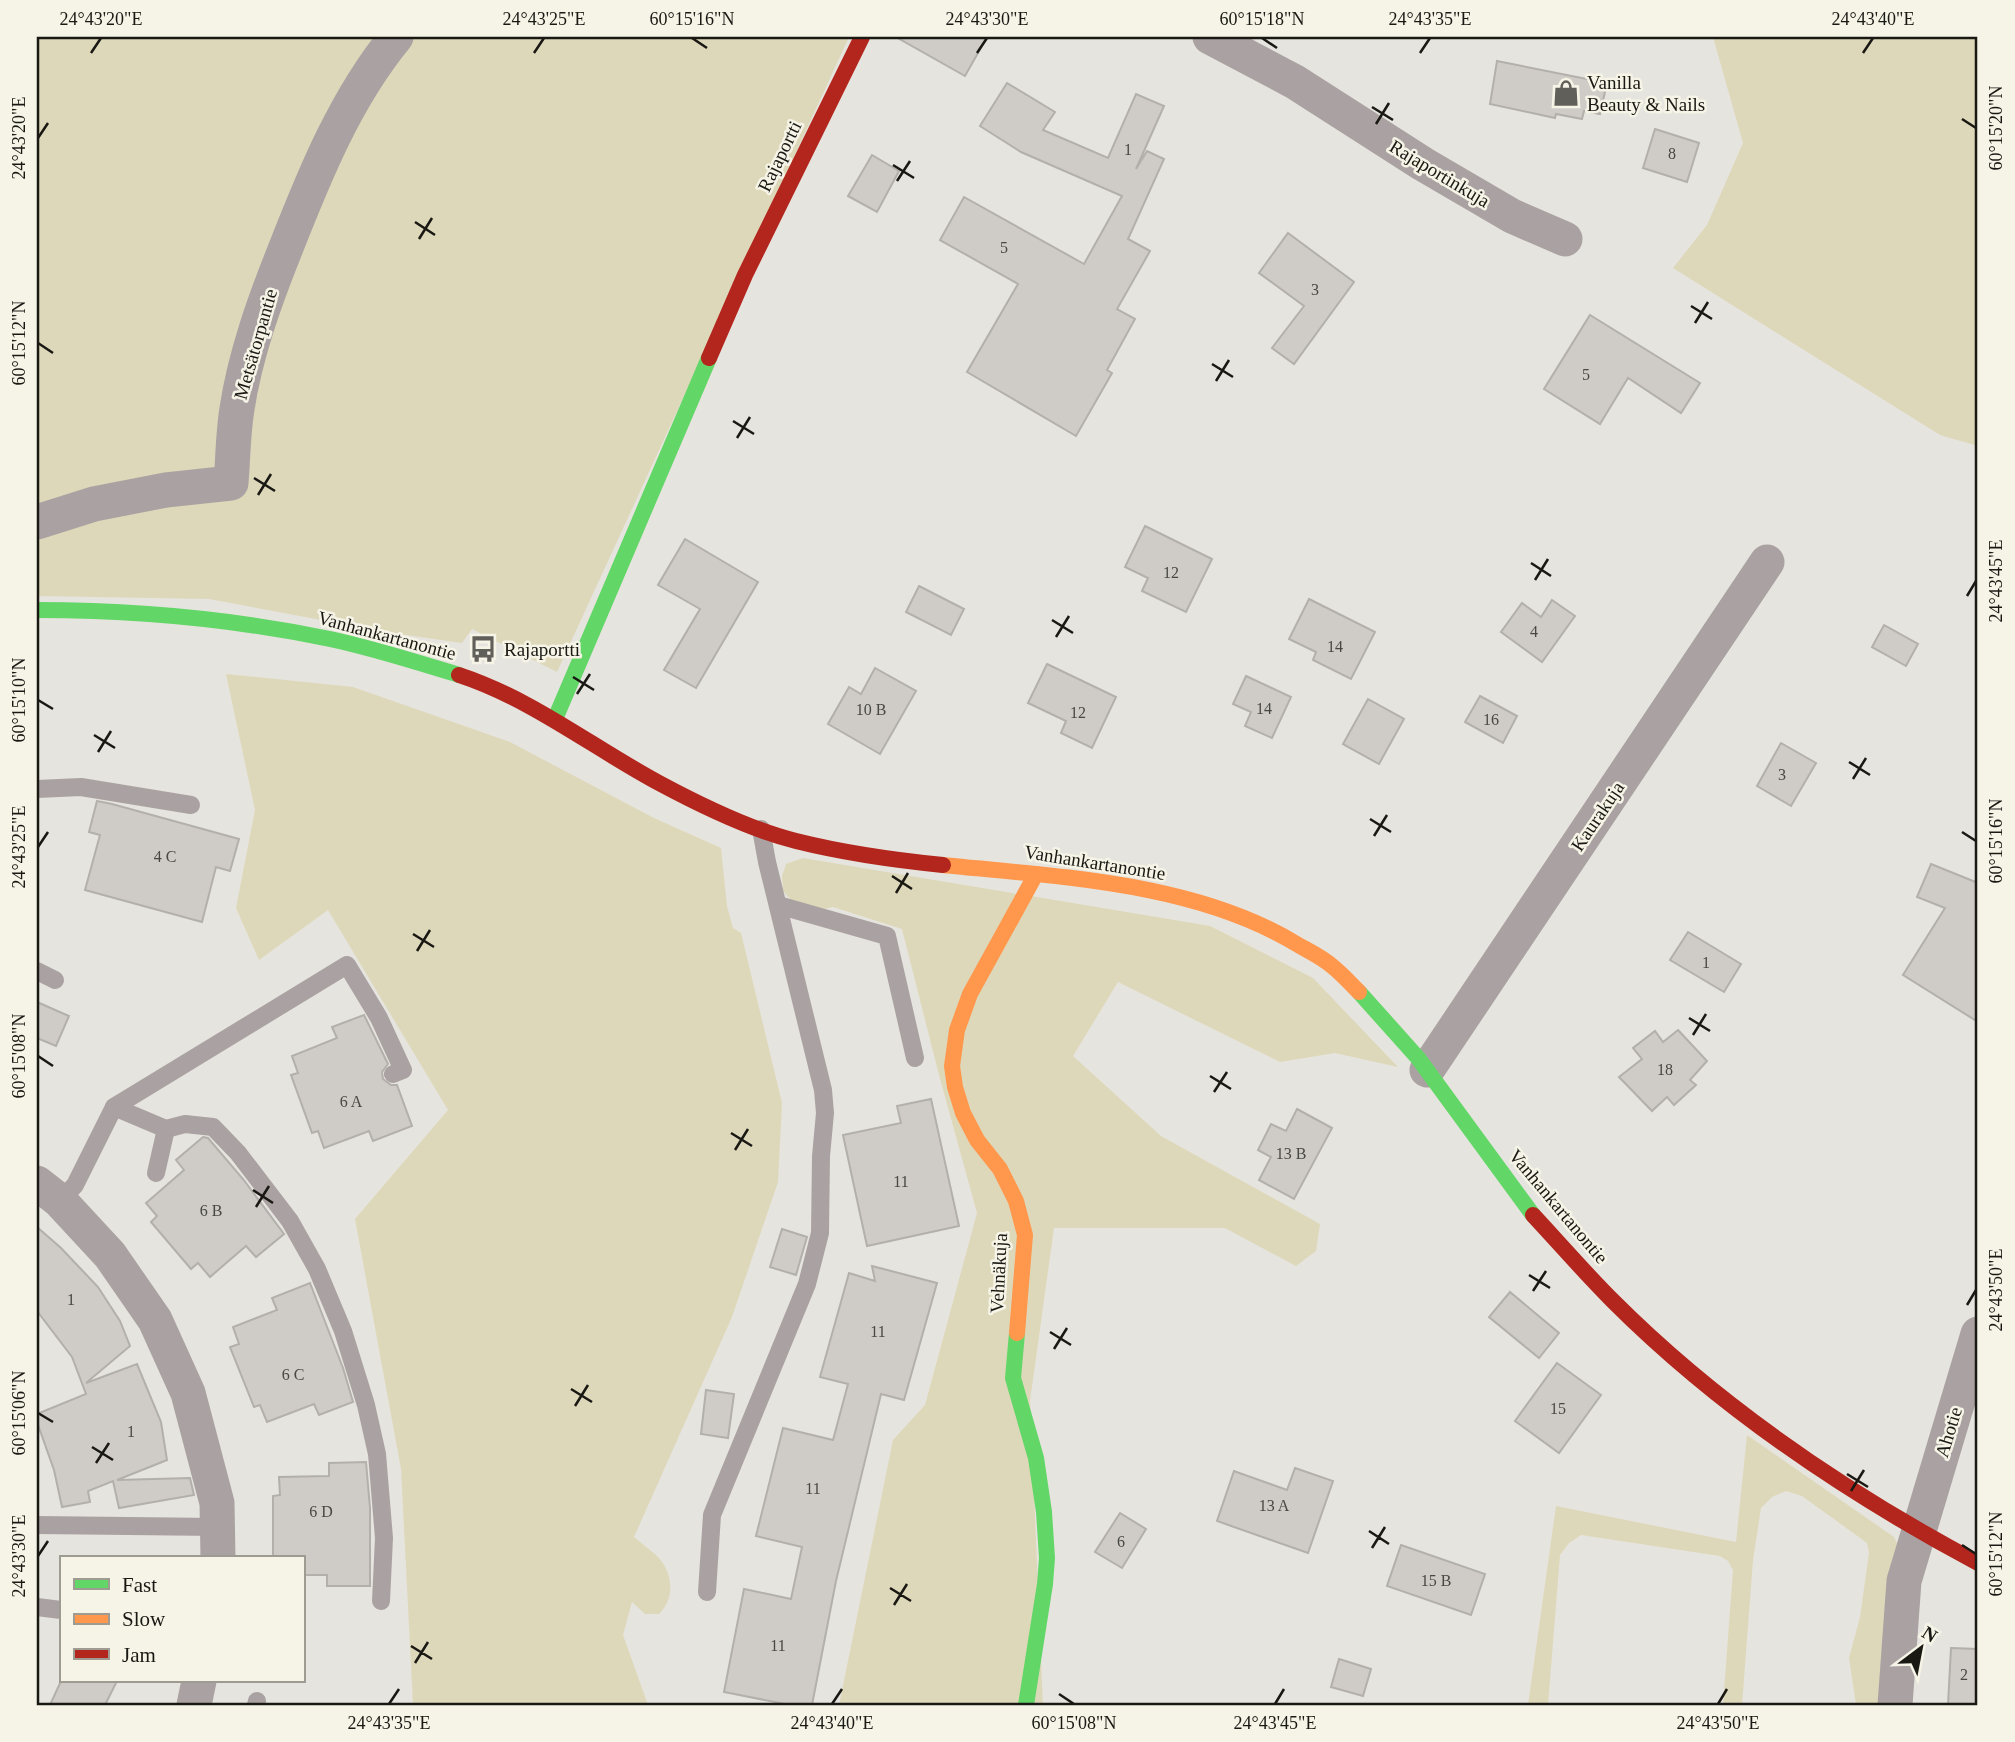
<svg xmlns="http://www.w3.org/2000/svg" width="2015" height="1742" font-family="Georgia,serif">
<rect width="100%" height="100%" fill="#e6e4de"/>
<g fill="#ded8ba">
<polygon points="37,37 849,37 557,672 472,629 462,643 385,632 209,599 37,596"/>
<polygon points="1713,37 1978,37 1978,446 1940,435 1673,268 1707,225 1743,143"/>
<path d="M226,674L353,687L510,742L654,818L721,848L727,906L733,928L741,933L782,1103L778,1182L732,1317L634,1537C641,1543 649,1549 656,1555C673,1571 676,1598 659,1614H645L632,1602L623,1635L648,1705H413L401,1469L355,1219L448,1110L328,910L259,960L236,908L255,810Z"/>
<polygon points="803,858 1210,926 1313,978 1398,1067 1335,1053 1280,1062 1118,982 1073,1056 1161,1136 1320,1224 1316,1251 1296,1266 1225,1228 1054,1228 1030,1401 1043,1705 839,1705 893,1440 925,1405 977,1213 939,1075 902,929 833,907 824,909 792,901 783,891 782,876 786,864"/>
<polygon points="1747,1435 1894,1537 1899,1548 1883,1705 1856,1705 1849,1658 1860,1617 1869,1553 1867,1543 1802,1496 1786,1491 1772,1497 1761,1508 1753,1560 1742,1705 1723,1705 1733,1570 1728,1561 1720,1556 1581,1535 1569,1543 1560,1555 1548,1705 1528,1705 1556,1506 1736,1542"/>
</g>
<g fill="#cfccc7" stroke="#b3b0ac" stroke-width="2">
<polygon points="896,37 987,37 965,76"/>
<polygon points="1497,61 1607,83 1600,114 1584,111 1582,119 1556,114 1555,118 1490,104"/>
<polygon points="1007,83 1055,112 1043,130 1108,158 1136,94 1164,106 1136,169 1147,151 1164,159 1128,239 1150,251 1117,309 1135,319 1107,370 1112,373 1076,436 967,372 1018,284 940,240 964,197 1084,264 1122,196 1021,152 980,126"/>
<polygon points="1655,129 1699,143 1687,182 1643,168"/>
<polygon points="872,155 899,171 877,212 848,196"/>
<polygon points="1288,233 1354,282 1294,364 1272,348 1304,306 1259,273"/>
<polygon points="1590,315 1700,383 1681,413 1628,378 1600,424 1544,389"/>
<polygon points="1145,526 1212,559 1186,612 1142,591 1148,578 1125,567"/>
<polygon points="685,539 758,582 696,688 664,670 700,609 658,585"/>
<polygon points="919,586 964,609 951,635 906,612"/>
<polygon points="1309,599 1375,632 1351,679 1313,660 1316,652 1289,639"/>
<polygon points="1552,600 1575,616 1542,662 1501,632 1522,603 1541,617"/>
<polygon points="1884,625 1918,644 1906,666 1872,647"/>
<polygon points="1047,664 1116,697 1092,748 1061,733 1066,721 1028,703"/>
<polygon points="875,668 916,691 880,754 828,724 849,687 861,694"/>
<polygon points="1246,676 1291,697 1272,738 1245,726 1251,712 1233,704"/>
<polygon points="1480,696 1517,716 1503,743 1465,722"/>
<polygon points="1368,699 1404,719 1379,764 1343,744"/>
<polygon points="1781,743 1816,763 1791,806 1757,786"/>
<polygon points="97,801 112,804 239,839 230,871 216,867 202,922 85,890 100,835 89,832"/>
<polygon points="1931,864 1978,883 1978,1022 1903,975 1945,908 1917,897"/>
<polygon points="1688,932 1741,964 1724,992 1670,960"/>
<polygon points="37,1002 69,1016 56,1046 37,1038"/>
<polygon points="364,1015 388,1064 382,1072 383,1079 391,1085 397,1085 412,1126 373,1141 369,1131 324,1148 318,1131 312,1133 291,1075 298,1073 292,1056 337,1038 332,1027"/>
<polygon points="1678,1030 1707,1061 1690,1080 1696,1085 1674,1105 1667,1097 1652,1111 1619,1077 1642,1059 1633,1048 1655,1031 1663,1042"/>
<polygon points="931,1099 959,1226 867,1246 843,1135 901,1123 897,1106"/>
<polygon points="1297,1109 1332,1128 1294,1199 1259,1180 1271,1157 1258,1150 1271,1124 1286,1131"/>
<polygon points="203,1137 208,1138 243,1179 284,1234 256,1257 246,1246 210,1277 198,1263 191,1269 151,1222 157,1216 146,1203 184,1170 176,1160"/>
<polygon points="37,1227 61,1248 98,1287 120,1321 130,1346 86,1383 137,1364 161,1422 167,1460 117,1480 190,1478 194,1495 119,1508 113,1481 88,1491 90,1502 62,1507 54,1470 37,1422 37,1414 86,1394 72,1357 37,1311"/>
<polygon points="782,1229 807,1237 796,1275 770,1267"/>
<polygon points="872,1266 937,1283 904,1400 881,1394 836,1581 812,1705 790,1705 724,1692 744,1589 791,1599 802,1547 756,1536 783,1428 833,1440 848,1384 820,1377 849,1273 875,1281"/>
<polygon points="310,1283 343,1368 353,1402 319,1415 314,1404 267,1422 260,1405 254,1407 230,1347 239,1344 233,1327 277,1310 272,1298"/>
<polygon points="1510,1292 1559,1333 1539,1358 1489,1317"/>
<polygon points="1557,1363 1601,1395 1559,1453 1515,1421"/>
<polygon points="706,1390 734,1394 728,1438 701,1434"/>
<polygon points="366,1462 370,1508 370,1586 327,1586 327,1575 303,1575 303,1558 273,1558 273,1496 280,1495 279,1477 329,1476 329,1463"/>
<polygon points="1295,1468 1333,1481 1308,1553 1217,1521 1234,1471 1287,1490"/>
<polygon points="1120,1513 1146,1529 1122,1568 1095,1552"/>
<polygon points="1401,1545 1485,1574 1471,1615 1387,1586"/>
<polygon points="1951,1648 1978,1649 1978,1705 1948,1705"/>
<polygon points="1339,1659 1371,1669 1363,1696 1331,1687"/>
<polygon points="61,1681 117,1681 105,1705 50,1705"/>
</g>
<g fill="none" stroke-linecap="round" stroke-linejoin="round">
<g stroke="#aaa2a2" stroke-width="18">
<polyline points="37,789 81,787 191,805"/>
<polyline points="778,905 887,936 915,1058"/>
<polyline points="37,971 55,980"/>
<polyline points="114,1107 166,1129 185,1124 213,1127 238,1153 290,1221 317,1269 343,1331 366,1405 377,1454 384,1538 381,1601"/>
<polyline points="156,1173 166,1129"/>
<polyline points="60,1201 75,1185 114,1107 347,965 379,1018 403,1070 393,1074"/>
<polyline points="37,1525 218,1527"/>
<polyline points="707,1592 712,1515 807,1284 820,1233 821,1156 825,1113 823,1090 767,862 761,829"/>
<polyline points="37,1607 61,1610"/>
<polyline points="256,1705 257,1701"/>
</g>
<g stroke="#aaa2a2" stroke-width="35">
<polyline points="1210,37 1295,82 1423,164 1512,216 1565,239"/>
<path d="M37,522L94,504L166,490L231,483C233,459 233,433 237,409C245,355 265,300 285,250C314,176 345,99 396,37"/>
<polyline points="1427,1070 1767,562"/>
<polyline points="37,1183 60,1201 110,1255 155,1320 188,1393 217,1503 218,1558"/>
<polyline points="194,1705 199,1681"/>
<polyline points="1895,1705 1904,1581 1978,1334"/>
</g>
<g stroke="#63d668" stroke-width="16">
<path d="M37,610C135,610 234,619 330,639C373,648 416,662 459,675"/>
<polyline points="555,719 709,358"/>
<polyline points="1359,992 1418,1058 1533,1215"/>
<polyline points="1017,1333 1013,1378 1036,1458 1044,1512 1047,1558 1045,1584 1026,1705"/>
</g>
<g stroke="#ff974d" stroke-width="16">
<path d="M943,865C1060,877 1197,882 1300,946C1311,952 1323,958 1332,966C1342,974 1350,983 1359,992"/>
<polyline points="1017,1333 1025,1235 1016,1201 1000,1169 977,1140 963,1113 955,1087 952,1066 957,1030 970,994 1036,874"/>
</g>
<g stroke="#b3261e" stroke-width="16">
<polyline points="709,358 745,275 862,37"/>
<path d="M459,675C532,699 592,747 659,783C700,805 751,830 796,841C844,853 893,860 943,865"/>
<path d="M1533,1215C1560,1244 1585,1273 1613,1301C1720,1408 1845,1492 1978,1563"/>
</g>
</g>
<path fill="none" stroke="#191813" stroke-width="2.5" d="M692,38L707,48M1262,38L1277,48M91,53L101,38M534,53L544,38M977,53L987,38M1420,53L1430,38M1863,53L1873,38M1372,107L1393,120M1962,119L1976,128M1376,124L1389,103M38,138L48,123M893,165L914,178M897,181L910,161M415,222L435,235M419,239L432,218M1691,306L1712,319M1695,323L1708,302M38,343L53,353M1212,364L1233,377M1216,381L1229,360M733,421L754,434M737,438L750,417M254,478L275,491M258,495L271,474M1531,563L1551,576M1535,580L1548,559M1967,596L1976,581M1052,620L1073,633M1056,637L1069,616M573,677L594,690M577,694L590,674M38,700L53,709M94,735L115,748M98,752L111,731M1849,762L1870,775M1853,779L1866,758M1370,819L1391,832M1962,832L1976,841M1374,836L1387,815M38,847L48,832M892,876L912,889M896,893L908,873M413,934L434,947M417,951L430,930M1689,1018L1710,1031M1693,1035L1706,1014M38,1056L53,1066M1210,1076L1231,1089M1214,1092L1227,1072M731,1133L752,1146M735,1150L748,1129M253,1190L273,1203M256,1207L269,1186M1529,1275L1550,1288M1533,1291L1546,1271M1967,1305L1976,1290M1050,1332L1071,1345M1054,1349L1067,1328M571,1389L592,1402M575,1406L588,1385M38,1413L53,1422M92,1447L113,1460M96,1463L109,1443M1847,1474L1868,1487M1851,1491L1864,1470M1369,1531L1389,1544M1962,1545L1976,1554M1372,1548L1385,1527M38,1556L48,1541M890,1588L911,1601M894,1605L907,1584M411,1646L432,1659M415,1663L428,1642M1059,1694L1074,1704M389,1704L399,1689M832,1704L842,1689M1275,1704L1284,1689M1718,1704L1727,1689"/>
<defs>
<symbol id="shop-bare" viewBox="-9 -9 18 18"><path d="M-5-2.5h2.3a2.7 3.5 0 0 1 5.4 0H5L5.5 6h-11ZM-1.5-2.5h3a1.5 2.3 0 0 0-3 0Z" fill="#615f5a" stroke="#f6f4e7" stroke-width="2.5" paint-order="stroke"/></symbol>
<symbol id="bus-bare" viewBox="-9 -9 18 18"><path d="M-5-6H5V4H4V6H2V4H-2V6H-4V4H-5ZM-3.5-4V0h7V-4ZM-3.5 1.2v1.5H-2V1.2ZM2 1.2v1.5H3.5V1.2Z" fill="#615f5a" stroke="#f6f4e7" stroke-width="2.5" paint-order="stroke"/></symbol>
</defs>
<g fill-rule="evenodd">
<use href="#shop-bare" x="1547" y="74" width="38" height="38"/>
<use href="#bus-bare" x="464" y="630" width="38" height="38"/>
</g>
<g text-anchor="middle" stroke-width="5" stroke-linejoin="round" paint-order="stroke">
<g font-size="16" fill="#484742">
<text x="1128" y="155">1</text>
<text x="1672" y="159">8</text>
<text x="1004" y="253">5</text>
<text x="1315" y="295">3</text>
<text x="1586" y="380">5</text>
<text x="1171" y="578">12</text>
<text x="1534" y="637">4</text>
<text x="1335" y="652">14</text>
<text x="1264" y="714">14</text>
<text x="871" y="715">10 B</text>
<text x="1078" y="718">12</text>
<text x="1491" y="725">16</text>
<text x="1782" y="780">3</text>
<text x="165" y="862">4 C</text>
<text x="1706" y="968">1</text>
<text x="1665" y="1075">18</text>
<text x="351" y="1107">6 A</text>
<text x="1291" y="1159">13 B</text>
<text x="901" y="1187">11</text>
<text x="211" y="1216">6 B</text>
<text x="71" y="1305">1</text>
<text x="878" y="1337">11</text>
<text x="293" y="1380">6 C</text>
<text x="1558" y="1414">15</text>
<text x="131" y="1437">1</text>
<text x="813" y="1494">11</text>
<text x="1274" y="1511">13 A</text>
<text x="321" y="1517">6 D</text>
<text x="1121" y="1547">6</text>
<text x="1436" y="1586">15 B</text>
<text x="778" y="1651">11</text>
<text x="1964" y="1680">2</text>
</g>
<g font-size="19" fill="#191813" stroke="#f6f4e7" text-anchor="start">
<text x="1587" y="89">Vanilla<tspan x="1587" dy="22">Beauty &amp; Nails</tspan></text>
<text x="504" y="656">Rajaportti</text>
</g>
<g font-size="19" fill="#191813" stroke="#f6f4e7">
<text transform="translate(779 156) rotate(-64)" y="7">Rajaportti</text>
<text transform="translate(1440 173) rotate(31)" y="7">Rajaportinkuja</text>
<text transform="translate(255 344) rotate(-74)" y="7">Metsätorpantie</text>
<text transform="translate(387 635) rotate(15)" y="7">Vanhankartanontie</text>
<text transform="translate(1597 816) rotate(-56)" y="7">Kaurakuja</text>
<text transform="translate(1095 862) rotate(9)" y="7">Vanhankartanontie</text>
<text transform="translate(1559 1206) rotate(50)" y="7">Vanhankartanontie</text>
<text transform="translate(998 1273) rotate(-87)" y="7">Vehnäkuja</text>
<text transform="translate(1948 1432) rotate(-73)" y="7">Ahotie</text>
</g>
</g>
<rect width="2015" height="1742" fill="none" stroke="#f6f4e7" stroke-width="77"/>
<rect x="60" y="1556" width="245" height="126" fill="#f6f4e7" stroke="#9e9c92" stroke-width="2"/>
<rect x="74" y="1579" width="35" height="10" fill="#63d668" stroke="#9e9c92" stroke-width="2"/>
<text x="122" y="1592" font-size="21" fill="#191813">Fast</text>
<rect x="74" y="1614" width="35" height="10" fill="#ff974d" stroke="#9e9c92" stroke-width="2"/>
<text x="122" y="1626" font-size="21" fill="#191813">Slow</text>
<rect x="74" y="1649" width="35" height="10" fill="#b3261e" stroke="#9e9c92" stroke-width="2"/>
<text x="122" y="1662" font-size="21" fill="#191813">Jam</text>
<g transform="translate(1921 1648) rotate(32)" stroke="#f6f4e7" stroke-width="5" paint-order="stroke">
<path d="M0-5L12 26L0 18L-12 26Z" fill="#191813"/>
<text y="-10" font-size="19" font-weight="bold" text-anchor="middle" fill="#191813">N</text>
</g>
<rect x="38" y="38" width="1938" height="1666" fill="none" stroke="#191813" stroke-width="2.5"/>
<g font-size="18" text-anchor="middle" fill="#191813">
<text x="101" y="25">24°43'20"E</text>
<text x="544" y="25">24°43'25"E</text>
<text x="692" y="25">60°15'16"N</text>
<text x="987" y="25">24°43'30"E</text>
<text x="1262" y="25">60°15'18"N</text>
<text x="1430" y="25">24°43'35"E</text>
<text x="1873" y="25">24°43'40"E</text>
<text transform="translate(1996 128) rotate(-90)" y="6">60°15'20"N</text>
<text transform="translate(19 138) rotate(-90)" y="6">24°43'20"E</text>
<text transform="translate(19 343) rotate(-90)" y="6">60°15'12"N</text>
<text transform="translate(1996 581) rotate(-90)" y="6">24°43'45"E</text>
<text transform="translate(19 700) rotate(-90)" y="6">60°15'10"N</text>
<text transform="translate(1996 841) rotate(-90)" y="6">60°15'16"N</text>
<text transform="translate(19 847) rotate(-90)" y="6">24°43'25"E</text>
<text transform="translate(19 1056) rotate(-90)" y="6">60°15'08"N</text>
<text transform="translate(1996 1290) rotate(-90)" y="6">24°43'50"E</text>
<text transform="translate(19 1413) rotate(-90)" y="6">60°15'06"N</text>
<text transform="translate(1996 1554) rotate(-90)" y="6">60°15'12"N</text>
<text transform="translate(19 1556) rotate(-90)" y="6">24°43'30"E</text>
<text x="389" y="1729">24°43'35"E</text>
<text x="832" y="1729">24°43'40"E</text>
<text x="1074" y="1729">60°15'08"N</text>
<text x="1275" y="1729">24°43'45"E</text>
<text x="1718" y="1729">24°43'50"E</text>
</g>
</svg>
